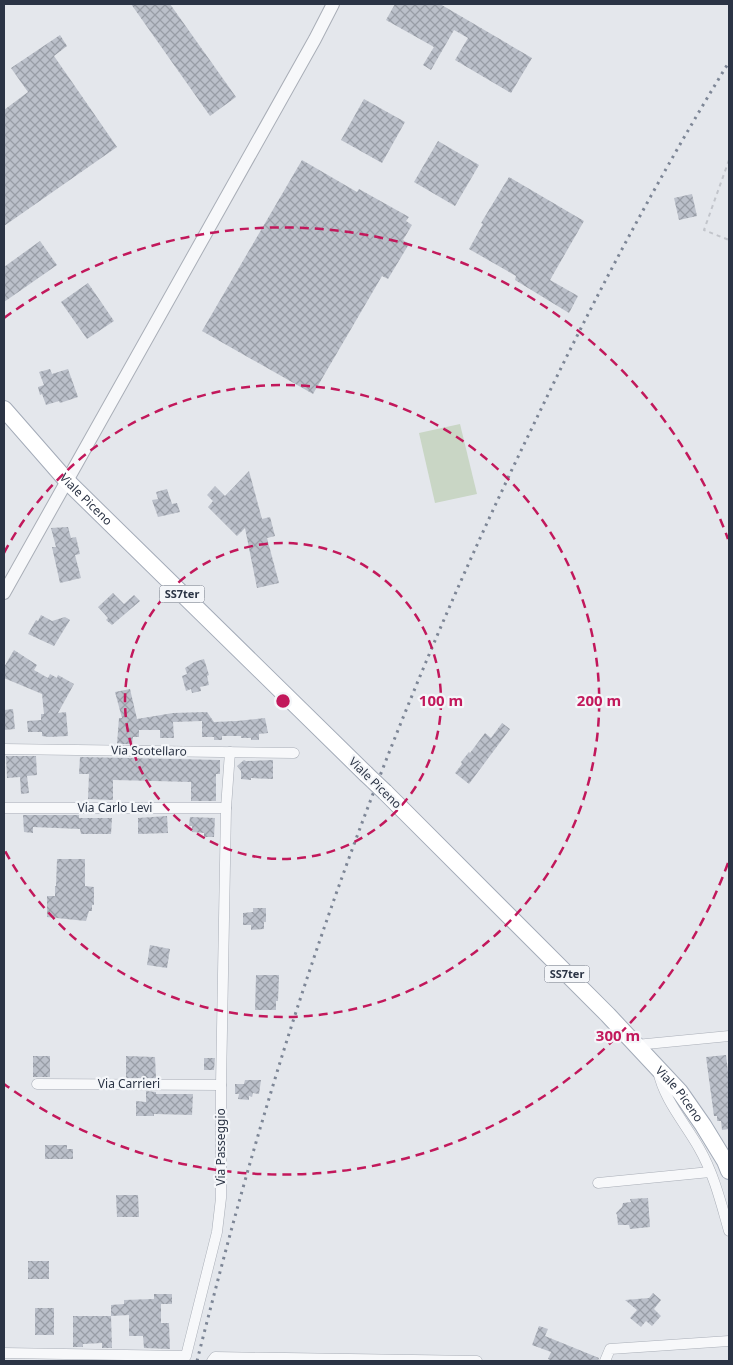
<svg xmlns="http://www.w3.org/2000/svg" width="733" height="1365" font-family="'Noto Sans',sans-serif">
<defs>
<pattern id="building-cross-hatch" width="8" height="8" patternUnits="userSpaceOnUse" patternTransform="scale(1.25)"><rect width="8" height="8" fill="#bbc0ca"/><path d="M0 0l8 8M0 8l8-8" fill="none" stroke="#989da6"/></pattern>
</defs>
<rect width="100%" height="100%" fill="#e4e7ec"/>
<polygon fill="#c9d6c5" points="460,424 477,494 435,503 419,433"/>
<g fill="url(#building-cross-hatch)">
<polygon points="131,4 170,4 236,97 210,116"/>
<polygon points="395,4 440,4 532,58 511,93 455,60 468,38 454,30 431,70 423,65 434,47 386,20"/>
<polygon points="60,35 67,46 54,56 117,147 4,226 4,110 28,92 11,68"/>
<polygon points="364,99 405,122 382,163 341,140"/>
<polygon points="438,141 479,165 455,206 414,182"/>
<polygon points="302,160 357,192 359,189 409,217 406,221 412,225 403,240 409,244 388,279 382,276 313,394 202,331"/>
<polygon points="509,177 584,221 550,280 578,296 569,313 515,280 516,276 469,249 483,224 481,223"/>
<polygon points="692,194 697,216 679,220 674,198"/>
<polygon points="40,241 57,265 4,302 4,267"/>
<polygon points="88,283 114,321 87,339 61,302"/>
<polygon points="50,369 52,374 68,369 78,397 60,403 59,401 46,405 42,394 40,395 38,387 44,385 39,372"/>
<polygon points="249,471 262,519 270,517 275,536 267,538 279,583 257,588 245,528 237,536 208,507 213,501 207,495 215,486 225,496"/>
<polygon points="167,489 172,504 177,503 180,512 158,517 152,500 158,499 156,492"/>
<polygon points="68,527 71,538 76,537 80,554 75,555 81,578 60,583 52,547 56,547 51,528"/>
<polygon points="113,593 124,604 134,595 140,601 112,625 106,620 108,618 98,607"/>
<polygon points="41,615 52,621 65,617 70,620 54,646 28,634 36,620 38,621"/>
<polygon points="14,650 37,665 34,670 48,678 50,674 57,678 58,675 74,684 58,713 66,712 68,736 49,737 42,736 42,732 28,732 27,721 41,720 41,714 44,714 42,694 4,678 4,667"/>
<polygon points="204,659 209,675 207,676 209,685 200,687 201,691 192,693 191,689 186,691 182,676 187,674 185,668 194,662"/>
<polygon points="130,689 137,719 173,713 207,712 214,722 237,721 265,718 268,733 259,734 259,740 251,740 251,738 241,738 241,736 222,736 222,740 214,740 214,737 202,737 202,721 173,722 174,738 160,738 160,730 139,730 139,737 133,737 132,744 117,744 119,718 122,718 115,692"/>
<polygon points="13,709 15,729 4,730 4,710"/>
<polygon points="502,723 510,729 469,784 455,773 462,764 461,762 469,752 470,753 485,733 491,738"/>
<polygon points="6,756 36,756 37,775 27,776 29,793 21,794 20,777 7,778"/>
<polygon points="80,757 220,760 220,774 216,774 216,801 191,801 191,782 155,781 113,780 113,800 88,799 89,774 79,774"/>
<polygon points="244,760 246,761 273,760 273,779 251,778 251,780 241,779 241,771 237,766"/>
<polygon points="23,815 79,815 79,818 112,818 111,834 81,834 80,829 33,827 33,833 24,832"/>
<polygon points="167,816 168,833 138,834 138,818"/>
<polygon points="190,817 215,818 214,837 204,837 204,833 192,832 192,826 189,826"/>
<polygon points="57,859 85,859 85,886 94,887 94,905 92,905 92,911 89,911 86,921 47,917 47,896 55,896 55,886 56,886"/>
<polygon points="253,908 266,908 266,922 264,922 264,929 251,930 251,925 243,925 243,913 253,912"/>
<polygon points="150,945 170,949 167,968 147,965"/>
<polygon points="256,975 279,975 278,1001 276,1001 276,1010 255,1010"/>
<polygon points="726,1055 729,1080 729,1129 722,1130 721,1121 717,1121 717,1116 714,1116 706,1057"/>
<rect x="33" y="1056" width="17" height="21"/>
<polygon points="126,1056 155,1057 156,1078 126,1078"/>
<polygon points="204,1058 215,1058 214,1070 204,1070"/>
<polygon points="245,1080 261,1080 259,1094 253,1093 252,1097 249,1096 249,1100 238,1099 239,1094 235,1094 235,1084 244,1084"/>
<polygon points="146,1091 156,1092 156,1094 193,1094 192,1115 154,1114 154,1116 136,1116 136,1101 146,1102"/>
<polygon points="45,1145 67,1145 67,1149 73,1149 73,1159 45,1159"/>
<polygon points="116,1195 138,1195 139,1217 117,1217"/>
<polygon points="648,1198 650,1227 630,1229 629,1225 618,1225 617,1215 616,1213 622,1207 623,1203 631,1202 630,1199"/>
<rect x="28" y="1261" width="21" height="18"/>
<polygon points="653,1293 661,1300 654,1309 661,1316 652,1326 646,1321 641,1327 630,1318 637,1310 625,1300 649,1298"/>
<polygon points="154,1294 172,1294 172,1304 161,1304 161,1323 169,1323 170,1349 144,1348 143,1336 129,1336 129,1315 111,1316 111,1305 124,1304 124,1300 154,1299"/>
<rect x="35" y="1308" width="19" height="27"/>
<polygon points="73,1316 111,1316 112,1348 102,1348 102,1343 83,1344 83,1347 73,1347"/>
<polygon points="539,1326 548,1329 545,1336 599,1358 598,1361 553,1361 548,1359 551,1352 532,1345"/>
</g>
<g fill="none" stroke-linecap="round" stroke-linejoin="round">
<defs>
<g id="minor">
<polyline points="4,749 294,753"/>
<polyline points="4,808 226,808"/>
<polyline points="636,1045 729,1036"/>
<path d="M658,1071C664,1100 685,1123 699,1148C714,1174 721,1203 729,1231"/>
<polyline points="37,1084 221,1085"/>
<polyline points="598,1183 710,1172"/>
<polyline points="4,1353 186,1356 217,1232 221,1198 221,1085 226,808 230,752"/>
<polyline points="212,1361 215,1357 477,1361"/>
<polyline points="605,1361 610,1349 729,1341"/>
</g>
<polyline id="tertiary" points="4,593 315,39 333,4"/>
<g id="primary">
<path id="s1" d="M4,409L67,481L366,774"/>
<path id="s2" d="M385,792L608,1015L680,1092L703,1125L725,1161L729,1171"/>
</g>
</defs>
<use href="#minor" stroke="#a9aeb7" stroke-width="11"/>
<use href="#tertiary" stroke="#a9aeb7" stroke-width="14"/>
<use href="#primary" stroke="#a3abb8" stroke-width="18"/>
<polyline stroke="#c2c5cb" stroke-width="2" stroke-dasharray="4 4" stroke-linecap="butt" points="729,160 704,230 729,240"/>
<use href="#minor" stroke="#f7f8fa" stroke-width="10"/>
<use href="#tertiary" stroke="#f7f8fa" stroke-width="12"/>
<use href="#primary" stroke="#fff" stroke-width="16"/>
<path stroke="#7d8696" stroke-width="3" stroke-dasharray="2.5 5" stroke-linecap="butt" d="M197,1361C219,1274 242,1188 268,1102C337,871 426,646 531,430C591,304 656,181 729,62"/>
<defs>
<polyline id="primary-bridge" points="366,774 385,792"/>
</defs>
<use href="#primary-bridge" stroke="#a3abb8" stroke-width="18" stroke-linecap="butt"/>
<use href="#primary-bridge" stroke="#fff" stroke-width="16"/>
</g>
<g fill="none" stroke="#c2185b" stroke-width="2.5" stroke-dasharray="9 6">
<circle cx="283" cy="701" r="158"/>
<path d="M4 553A316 316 0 1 1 4 849"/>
<path d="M728 863A474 474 0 0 1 4 1084M4 318A474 474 0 0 1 728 539"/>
</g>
<g text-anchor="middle" stroke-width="4.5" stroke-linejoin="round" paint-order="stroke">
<g fill="#f4f6f9" stroke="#676e7b" stroke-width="1">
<rect x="159.5" y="585.5" width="45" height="17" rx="4"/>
<rect x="544.5" y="965.5" width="45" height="17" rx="4"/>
</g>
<g font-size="11" font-weight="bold" fill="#2b3445">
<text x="182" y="598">SS7ter</text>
<text x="567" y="978">SS7ter</text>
</g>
<g font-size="12" fill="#2b3445" stroke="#f4f6f9">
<text dy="4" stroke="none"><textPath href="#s1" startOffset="122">Viale Piceno</textPath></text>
<text transform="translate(149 751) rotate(1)" y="4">Via Scotellaro</text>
<text transform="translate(375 783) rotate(44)" y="4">Viale Piceno</text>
<text x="115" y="812">Via Carlo Levi</text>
<text x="129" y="1088">Via Carrieri</text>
<text dy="4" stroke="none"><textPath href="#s2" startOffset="422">Viale Piceno</textPath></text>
<text transform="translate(221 1147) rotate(-90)" y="4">Via Passeggio</text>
</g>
</g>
<circle cx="283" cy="701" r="8" fill="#c2185b" stroke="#f4f6f9" stroke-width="2.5"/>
<g font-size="15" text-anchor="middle" font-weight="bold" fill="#c2185b" stroke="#f4f6f9" stroke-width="4.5" stroke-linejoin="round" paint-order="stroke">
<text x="441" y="706">100 m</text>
<text x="599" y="706">200 m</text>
<text x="618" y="1041">300 m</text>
</g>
<rect width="733" height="1365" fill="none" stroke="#2b3445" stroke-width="10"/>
</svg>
